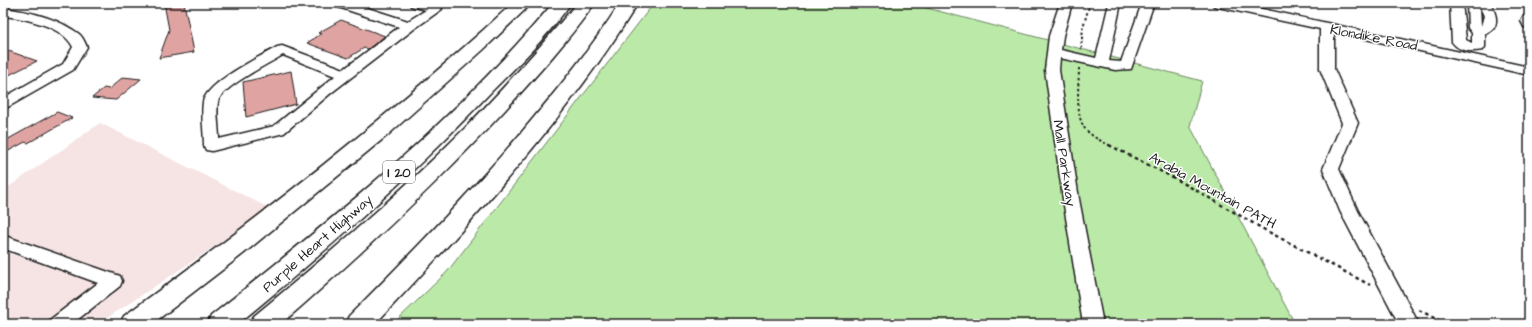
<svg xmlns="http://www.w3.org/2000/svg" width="1532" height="327" font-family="'Architects Daughter',sans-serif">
<rect width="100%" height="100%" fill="#fff"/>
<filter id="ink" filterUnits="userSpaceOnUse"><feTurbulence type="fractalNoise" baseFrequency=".025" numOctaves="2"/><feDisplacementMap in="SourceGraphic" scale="8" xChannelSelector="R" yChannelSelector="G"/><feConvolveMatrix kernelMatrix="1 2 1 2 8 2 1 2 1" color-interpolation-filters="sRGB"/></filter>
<g filter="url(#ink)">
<polygon fill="#f5e4e3" points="100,123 271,209 98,324 3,324 3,191"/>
<polygon fill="#bbeaa8" stroke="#6c8362" points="654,3 908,3 1202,81 1190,126 1295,324 393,324 447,272"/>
<g fill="#dfa4a2" stroke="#1c1c1c">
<polygon points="164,3 184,3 194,52 159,58 169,30"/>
<polygon points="341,20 385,36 368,49 364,48 348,58 307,43 321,34 318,33"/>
<polygon points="3,49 37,61 3,78"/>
<polygon points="291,71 296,104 246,117 243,82"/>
<polygon points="123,77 141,79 116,100 92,98 104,88 109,89"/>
<polygon points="57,112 72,118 28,143 25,142 3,154 3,142"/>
</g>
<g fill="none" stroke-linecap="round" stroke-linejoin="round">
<defs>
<g id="minor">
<path d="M333,3H352L408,21L426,10L411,6L409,3C419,3 436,0 442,9L414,29L331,93L284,133L212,151L206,150L204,146C204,132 201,116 203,102C207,82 260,57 277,47L282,46L344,69L399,27L335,6ZM283,55L335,76L274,126L219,139C219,128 216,113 218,102C221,87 270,63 283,55Z"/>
<polygon points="1060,3 1072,3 1063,36 1061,50 1096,58 1109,3 1121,3 1109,61 1121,62 1142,3 1154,3 1131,69 1115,70 1060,58 1059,70 1079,199 1103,324 1083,324 1063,199 1045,70 1049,36"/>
<polygon points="1212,3 1235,3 1529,67 1529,75 1334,32 1334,69 1358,123 1339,169 1358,211 1419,324 1399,324 1340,211 1323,169 1342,123 1320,69 1320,29 1218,7 1214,6"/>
<path d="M1450,3H1462L1466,40L1472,43V33L1468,28L1467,3H1490C1497,14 1501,29 1485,34V47L1483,50C1472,52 1459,52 1452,42ZM1480,7L1484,16L1481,26Z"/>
<path d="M3,8C28,11 58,18 79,34C83,37 85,43 87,47L73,70L8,107L3,108V98L63,64L73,47C63,26 24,18 3,16Z"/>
<polygon points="1529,15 1529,28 1524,27 1521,21 1524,16"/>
<polygon points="8,237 120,276 122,281 120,286 72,324 48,324 51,319 98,283 8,250 3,251 3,238"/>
</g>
<g id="highway">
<path d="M513,3H532L483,50L389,134L243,254L152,324H120L124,316C259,218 390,116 513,3Z"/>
<path d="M553,3H571C548,36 518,65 490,93C412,176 326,251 238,324H207L211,316C331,220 454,122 553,3Z"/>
<path d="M577,3H595C568,41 536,76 505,110C435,186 359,256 281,324H250L254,316C327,256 399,194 466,127C505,87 541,46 577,3Z"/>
<path d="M620,3H638C567,118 468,226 375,324H345L349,316C408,257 466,197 521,133C556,91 591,49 620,3Z"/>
</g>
</defs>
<use href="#minor" stroke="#1c1c1c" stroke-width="3"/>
<use href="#highway" stroke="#1c1c1c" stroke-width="3"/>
<g stroke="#1c1c1c" stroke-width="2" stroke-dasharray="2.5 2.5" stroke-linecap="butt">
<polyline points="1081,49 1083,27 1090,3"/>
<path d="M1079,68C1079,85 1074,119 1087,131C1094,138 1103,142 1111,146"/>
</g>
<g stroke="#1c1c1c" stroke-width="2.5" stroke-dasharray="3.5 3.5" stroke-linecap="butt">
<polyline points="1109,145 1178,180 1265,230 1370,285"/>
<polyline points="1419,310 1446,324"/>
</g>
<use href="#minor" fill="#fff" fill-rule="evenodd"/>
<use href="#highway" fill="#fff" fill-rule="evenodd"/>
</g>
</g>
<g text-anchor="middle" stroke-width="3" stroke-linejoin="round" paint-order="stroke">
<rect fill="#fff" stroke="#606060" stroke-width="1" x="383" y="161" width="32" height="22" rx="3"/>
<g font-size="13" font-weight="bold" fill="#1c1c1c">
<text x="399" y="177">I 20</text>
</g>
<g font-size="14" fill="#1c1c1c" stroke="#fff">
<text transform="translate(1374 37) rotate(11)" y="5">Klondike Road</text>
<text transform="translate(1065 163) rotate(81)" y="5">Mall Parkway</text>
<text transform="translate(1213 190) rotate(29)" y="5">Arabia Mountain PATH</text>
<text transform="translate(317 243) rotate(-41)" y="5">Purple Heart Highway</text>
</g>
</g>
<rect width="1532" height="327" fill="none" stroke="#fff" stroke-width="16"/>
<rect x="8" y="8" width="1516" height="311" fill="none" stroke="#1c1c1c" stroke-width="1.5" filter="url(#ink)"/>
</svg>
